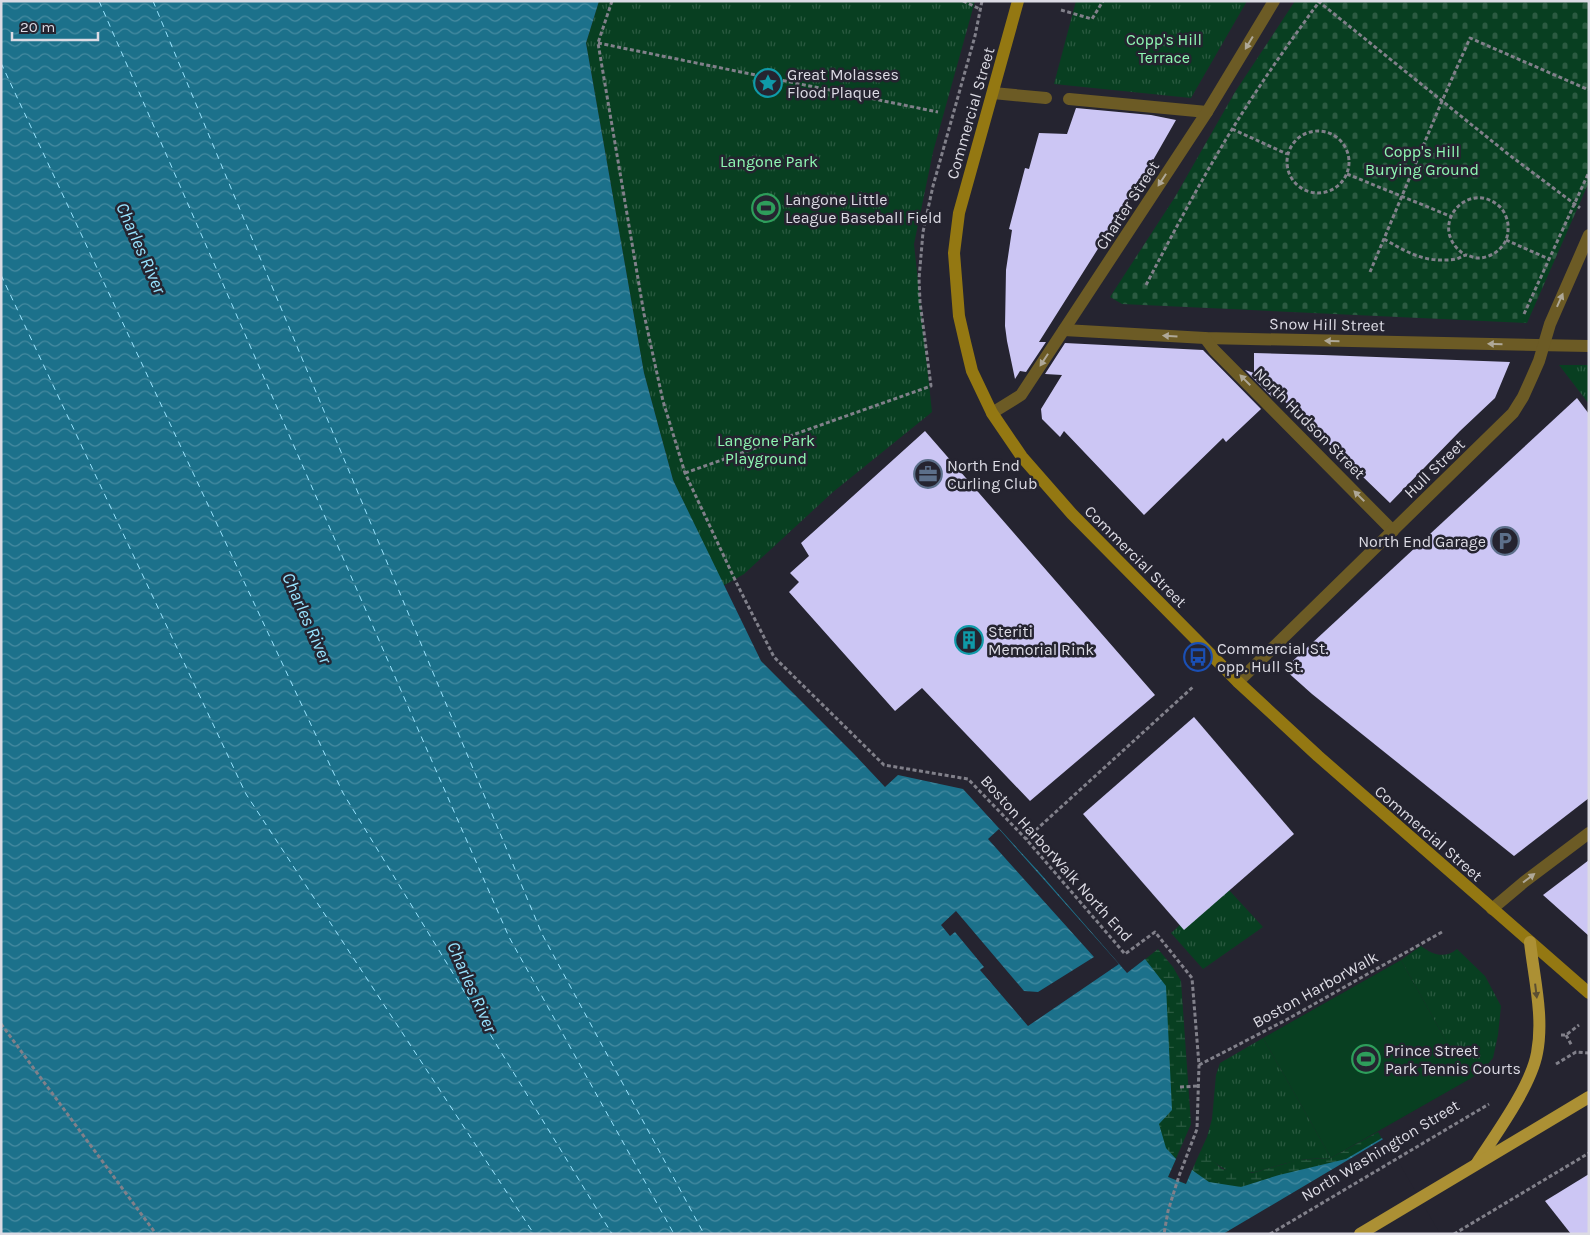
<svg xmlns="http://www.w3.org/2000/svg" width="1590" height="1235" font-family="Karla,sans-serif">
<defs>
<pattern id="wetland-marsh" width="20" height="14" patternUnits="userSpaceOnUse" patternTransform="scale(1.25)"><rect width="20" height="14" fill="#083f21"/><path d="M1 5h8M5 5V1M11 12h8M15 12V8" fill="none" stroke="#2b5a41"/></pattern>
<pattern id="cemetery-stones" width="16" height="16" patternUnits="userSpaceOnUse" patternTransform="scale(1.25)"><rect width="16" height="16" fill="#083f21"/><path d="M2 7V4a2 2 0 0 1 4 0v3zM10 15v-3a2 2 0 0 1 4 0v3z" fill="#2b5a41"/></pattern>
<pattern id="park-tufts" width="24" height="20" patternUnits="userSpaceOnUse" patternTransform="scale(1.25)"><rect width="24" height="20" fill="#083f21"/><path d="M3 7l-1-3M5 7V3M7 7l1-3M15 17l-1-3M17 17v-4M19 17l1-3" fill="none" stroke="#2b5a41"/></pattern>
<pattern id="water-waves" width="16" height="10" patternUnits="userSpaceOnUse" patternTransform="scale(1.25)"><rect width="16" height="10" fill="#1c718b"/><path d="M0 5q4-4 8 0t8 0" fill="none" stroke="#478ba1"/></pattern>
</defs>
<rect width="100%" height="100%" fill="#252430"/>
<polygon fill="#083f21" points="1401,960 1468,1080 1331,1158 1263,1038"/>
<polygon fill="url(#wetland-marsh)" points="1158,949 1173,967 1181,981 1191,1124 1168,1177 1186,1184 1201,1150 1222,1169 1252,1173 1298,1160 1331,1158 1378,1132 1418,1200 1164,1201 1127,974"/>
<polygon fill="url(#cemetery-stones)" points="1295,1 1589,1 1589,182 1527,323 1122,304 1110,297 1175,197 1235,92"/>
<g fill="url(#park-tufts)">
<polygon points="599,1 975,1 933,152 914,244 932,412 833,492 744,574 723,586 673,480 644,373 586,43"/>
<polygon points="1076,1 1247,1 1191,98 1054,84"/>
<polygon points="1559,365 1589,365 1589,404"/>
<polygon points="1229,890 1263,927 1203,969 1171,933 1180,925"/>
<path d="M1421,946C1433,955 1445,959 1457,949L1485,976L1501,1006L1498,1035L1493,1058L1481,1072L1468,1080L1401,960Z"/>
<path d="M1263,1038L1331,1158C1319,1159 1307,1158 1296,1161C1253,1170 1237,1188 1201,1150L1207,1137L1212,1119L1216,1075L1220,1063Z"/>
</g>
<polygon fill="url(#water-waves)" points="1,1 599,1 586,43 644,373 673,480 761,661 854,754 885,787 898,775 963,789 1039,872 1127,973 1145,959 1166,986 1172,1110 1159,1124 1166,1148 1176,1159 1168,1177 1186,1184 1192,1170 1209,1182 1241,1187 1279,1175 1346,1159 1382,1138 1438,1234 1,1234"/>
<g fill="#252430">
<polygon points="999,829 1119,964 1028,1026 980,970 984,967 955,932 950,936 941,925 956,911 1024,991 1038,992 1094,957 988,839"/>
<polygon points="1385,1138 1440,1234 1223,1234"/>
</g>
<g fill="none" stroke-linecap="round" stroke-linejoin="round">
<g stroke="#99e4ff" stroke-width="1" stroke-dasharray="6 5" stroke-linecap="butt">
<polyline points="99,1 509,937 674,1234"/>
<polyline points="153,1 542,934 704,1234"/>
<polyline points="1,63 343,793 612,1234"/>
<polyline points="1,275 246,794 534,1234"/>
</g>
</g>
<g fill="#ccc6f4">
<polygon points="1076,108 1151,115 1176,120 1144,176 1039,342 1046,342 1026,372 1020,371 1015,379 1007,341 1005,326 1006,270 1012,230 1009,229 1025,168 1029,169 1039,133 1067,134"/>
<polygon points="1065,343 1203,350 1261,409 1226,442 1223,438 1144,515 1064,431 1060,437 1042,419 1041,409 1062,375 1045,374"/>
<polygon points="1254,353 1323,355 1510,362 1495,398 1460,431 1390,503 1276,393 1272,397 1245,370 1254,373"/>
<polygon points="1577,398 1589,414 1589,798 1514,856 1312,694 1284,669"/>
<polygon points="925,431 1155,695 1030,801 922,688 895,711 789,592 799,582 790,573 809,556 801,543"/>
<polygon points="1194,717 1294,834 1184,930 1083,814"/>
<polygon points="1589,860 1589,936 1543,895"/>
<polygon points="1589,1174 1589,1234 1571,1234 1545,1201"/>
</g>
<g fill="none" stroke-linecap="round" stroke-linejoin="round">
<g stroke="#81808a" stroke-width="3" stroke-dasharray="4 2.5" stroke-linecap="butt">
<polyline points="612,1 598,43 644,314 663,401 685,473 736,582 774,657 884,765 968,779 1026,839 1125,954 1155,932 1192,978 1199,1065 1197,1129 1179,1176 1168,1211 1164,1234"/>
<polyline points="963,1 980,9"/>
<polyline points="1318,1 1508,154 1580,208"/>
<polyline points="1061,10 1092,19 1103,1"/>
<polyline points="598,43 938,112"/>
<polyline points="1232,129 1287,154"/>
<circle cx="1318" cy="162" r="31"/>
<polyline points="1347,174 1450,216"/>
<path d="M1384,239C1403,250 1421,261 1444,260C1448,260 1452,260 1456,259C1460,258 1463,255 1467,255C1470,256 1474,258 1478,258C1493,258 1508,246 1508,230C1509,222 1505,211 1499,206C1467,178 1425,228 1465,255"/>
<polyline points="1506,240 1549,259"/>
<polyline points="1370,272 1442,101 1470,38 1589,90"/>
<path d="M1146,285C1173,233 1200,182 1231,131C1258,87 1288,44 1319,2"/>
<polyline points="1524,314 1589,172"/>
<polyline points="685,473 931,386 920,302 919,279 923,232 933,186 975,36 982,1"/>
<polyline points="1026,839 1194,686"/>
<polyline points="1,1024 156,1234"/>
<polyline points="1561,1035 1566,1035 1579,1025"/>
<polyline points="1566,1035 1572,1046"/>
<polyline points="1556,1064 1576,1052 1589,1053"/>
<polyline points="1199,1065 1286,1020 1442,932"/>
<polyline points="1180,1087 1199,1086"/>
<polyline points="1270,1234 1489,1104"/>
<polyline points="1454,1234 1589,1153"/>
</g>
<g stroke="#6c5b25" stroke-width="12">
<polyline points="993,93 1046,98"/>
<polyline points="1069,99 1207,112"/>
<polyline points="1064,330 1205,338 1589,346"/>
<polyline points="1205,338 1214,350 1393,531"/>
<polyline points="992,413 1021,395 1207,112 1274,1"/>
<polyline points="1238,682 1513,413 1523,397 1532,377 1539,361 1550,324 1589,235"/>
<polyline points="1492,909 1524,882 1589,833"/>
</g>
<polyline stroke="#947812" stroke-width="12" points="1018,1 959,213 954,253 959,316 965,342 972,371 992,413 1022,457 1072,514 1238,682 1318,756 1589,993"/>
<g stroke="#ac9034" stroke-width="12">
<path d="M1477,1163C1496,1134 1531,1086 1537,1053C1544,1017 1534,978 1530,942"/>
<polyline points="1360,1234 1589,1097"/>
</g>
</g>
<defs><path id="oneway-solid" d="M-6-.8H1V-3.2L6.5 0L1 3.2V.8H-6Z" transform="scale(1.25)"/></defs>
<g fill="#afa898">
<use href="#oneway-solid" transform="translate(1249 43) rotate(121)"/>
<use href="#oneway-solid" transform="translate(1162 180) rotate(123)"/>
<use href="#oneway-solid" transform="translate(1560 300) rotate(-66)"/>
<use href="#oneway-solid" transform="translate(1170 336) rotate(-177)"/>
<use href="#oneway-solid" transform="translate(1332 341) rotate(-179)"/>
<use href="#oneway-solid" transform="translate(1495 344) rotate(-179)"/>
<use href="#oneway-solid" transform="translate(1044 360) rotate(123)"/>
<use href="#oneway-solid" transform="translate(1245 380) rotate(-135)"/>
<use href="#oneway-solid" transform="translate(1359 496) rotate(-135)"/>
<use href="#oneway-solid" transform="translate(1529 878) rotate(-37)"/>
</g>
<use fill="#5b4f32" href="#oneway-solid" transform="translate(1536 991) rotate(83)"/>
<defs>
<symbol id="sight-ring" viewBox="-11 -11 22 22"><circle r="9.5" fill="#252430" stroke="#0f9aa8" stroke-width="1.5"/><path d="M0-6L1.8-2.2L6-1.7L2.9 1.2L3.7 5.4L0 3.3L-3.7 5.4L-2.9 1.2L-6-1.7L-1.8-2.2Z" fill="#0f9aa8"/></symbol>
<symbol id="stadium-ring" viewBox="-11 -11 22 22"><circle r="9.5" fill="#252430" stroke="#2e9e5b" stroke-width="1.5"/><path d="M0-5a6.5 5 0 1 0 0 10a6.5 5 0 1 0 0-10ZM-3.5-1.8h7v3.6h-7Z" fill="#2e9e5b"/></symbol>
<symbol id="office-ring" viewBox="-11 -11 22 22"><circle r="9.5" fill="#252430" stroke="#5c6f8a" stroke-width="1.5"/><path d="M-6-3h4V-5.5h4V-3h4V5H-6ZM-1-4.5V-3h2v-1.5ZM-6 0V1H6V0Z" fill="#5c6f8a"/></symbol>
<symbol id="parking-ring" viewBox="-11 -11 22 22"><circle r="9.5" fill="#252430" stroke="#5c6f8a" stroke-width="1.5"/><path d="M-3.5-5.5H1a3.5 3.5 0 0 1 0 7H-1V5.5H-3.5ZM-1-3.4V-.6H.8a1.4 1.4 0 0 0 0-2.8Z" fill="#5c6f8a"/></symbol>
<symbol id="building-ring" viewBox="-11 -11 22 22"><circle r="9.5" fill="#252430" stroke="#0f9aa8" stroke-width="1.5"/><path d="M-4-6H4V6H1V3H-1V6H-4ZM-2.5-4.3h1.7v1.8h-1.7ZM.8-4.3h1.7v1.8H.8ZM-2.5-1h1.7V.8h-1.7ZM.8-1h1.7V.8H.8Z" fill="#0f9aa8"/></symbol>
<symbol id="bus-ring" viewBox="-11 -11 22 22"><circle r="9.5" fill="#252430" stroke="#1a4fb4" stroke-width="1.5"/><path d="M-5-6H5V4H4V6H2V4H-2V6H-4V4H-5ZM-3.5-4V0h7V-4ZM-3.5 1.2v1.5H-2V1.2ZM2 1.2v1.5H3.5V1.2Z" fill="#1a4fb4"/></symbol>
</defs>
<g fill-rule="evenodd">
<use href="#sight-ring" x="752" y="67" width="32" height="32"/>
<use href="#stadium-ring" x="750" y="192" width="32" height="32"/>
<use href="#office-ring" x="912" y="458" width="32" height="32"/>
<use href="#parking-ring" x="1489" y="525" width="32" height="32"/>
<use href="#building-ring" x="953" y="624" width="32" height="32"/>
<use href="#bus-ring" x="1182" y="641" width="32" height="32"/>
<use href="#stadium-ring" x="1350" y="1043" width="32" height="32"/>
</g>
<g text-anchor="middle" stroke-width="5" stroke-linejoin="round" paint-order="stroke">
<g font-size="16" fill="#8ff8b3" stroke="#252430">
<text x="1164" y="45">Copp's Hill<tspan x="1164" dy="18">Terrace</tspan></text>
<text x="1422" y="157">Copp's Hill<tspan x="1422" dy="18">Burying Ground</tspan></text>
<text x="769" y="167">Langone Park</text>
<text x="766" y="446">Langone Park<tspan x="766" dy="18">Playground</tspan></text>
</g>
<g font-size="16" fill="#dcdbe4" stroke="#252430" text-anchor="start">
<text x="787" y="80">Great Molasses<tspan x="787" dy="18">Flood Plaque</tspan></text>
<text x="785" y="205">Langone Little<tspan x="785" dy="18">League Baseball Field</tspan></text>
<text x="947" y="471">North End<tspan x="947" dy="18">Curling Club</tspan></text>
<text x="1486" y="547" text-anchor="end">North End Garage</text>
<text x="988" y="637">Steriti<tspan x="988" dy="18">Memorial Rink</tspan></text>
<text x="1217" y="654">Commercial St.<tspan x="1217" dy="18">opp. Hull St.</tspan></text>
<text x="1385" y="1056">Prince Street<tspan x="1385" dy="18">Park Tennis Courts</tspan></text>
</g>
<g font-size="16" fill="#dcdbe4" stroke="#252430">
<text transform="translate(970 113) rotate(-74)" y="6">Commercial Street</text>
<text transform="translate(1127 205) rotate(-57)" y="6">Charter Street</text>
<text transform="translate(1327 324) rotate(1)" y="6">Snow Hill Street</text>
<text transform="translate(1310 423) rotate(45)" y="6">North Hudson Street</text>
<text transform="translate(1434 468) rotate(-44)" y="6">Hull Street</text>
<text transform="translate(1136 556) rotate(45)" y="6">Commercial Street</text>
<text transform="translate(1429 833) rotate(41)" y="6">Commercial Street</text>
<text transform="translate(1057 858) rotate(48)" y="6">Boston HarborWalk North End</text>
<text transform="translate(1315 989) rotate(-29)" y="6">Boston HarborWalk</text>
<text transform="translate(1380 1150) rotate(-31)" y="6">North Washington Street</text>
</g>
<g font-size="18" font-style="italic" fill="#99e4ff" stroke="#252430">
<text transform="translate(141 248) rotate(66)" y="6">Charles River</text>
<text transform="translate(307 618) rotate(66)" y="6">Charles River</text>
<text transform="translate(472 987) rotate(66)" y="6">Charles River</text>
</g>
</g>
<rect width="1590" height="1235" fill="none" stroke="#dcdbe4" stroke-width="5"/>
<path d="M12 32v8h86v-8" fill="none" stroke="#dcdbe4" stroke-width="2.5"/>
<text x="20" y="32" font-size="15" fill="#dcdbe4" stroke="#252430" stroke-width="4" paint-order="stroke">20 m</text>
</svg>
